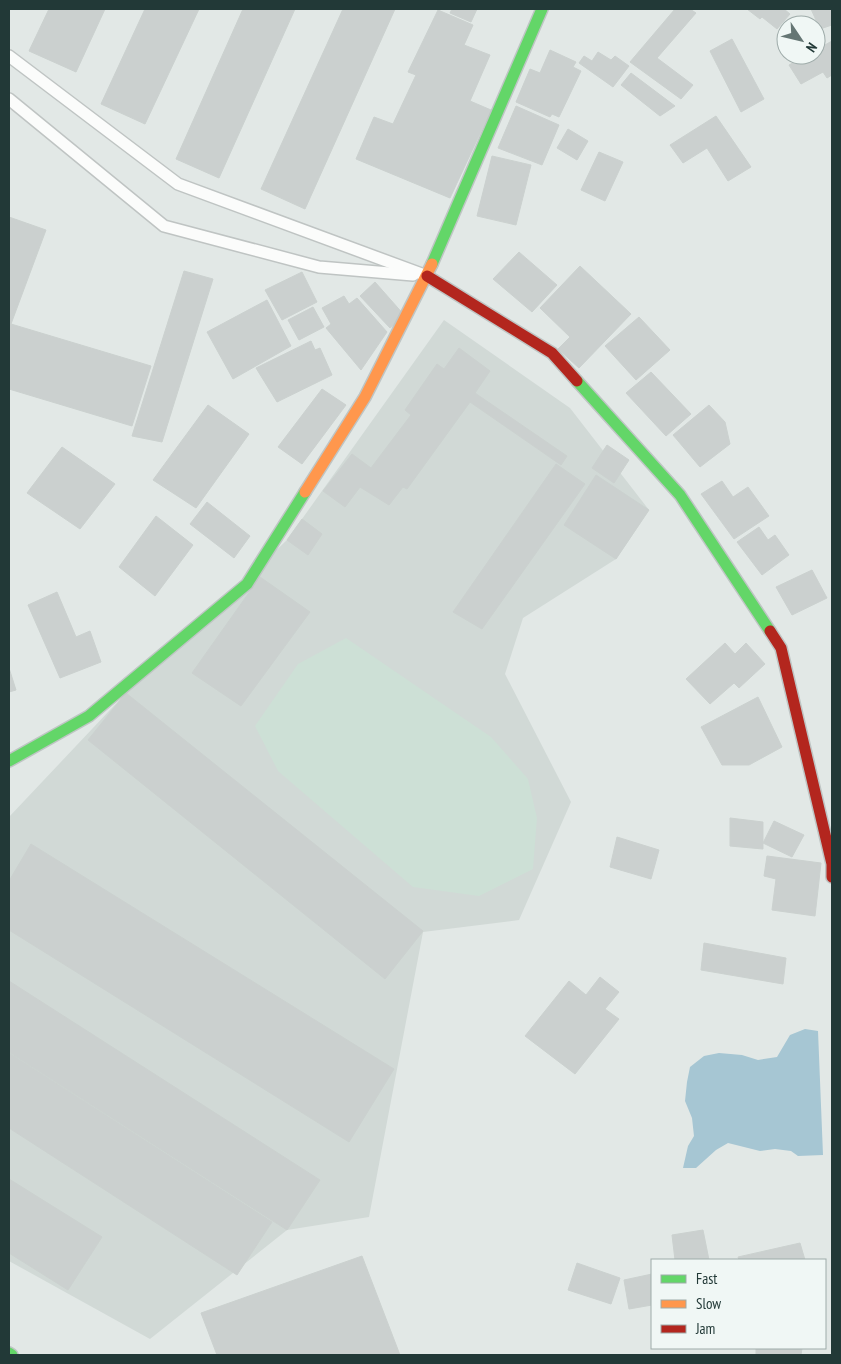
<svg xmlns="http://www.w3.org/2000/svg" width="841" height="1364" font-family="'PT Sans Narrow',sans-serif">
<rect width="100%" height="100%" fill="#e2e8e6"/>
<polygon fill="#d1d9d6" points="444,320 570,408 649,510 616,559 523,618 505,674 571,802 519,920 423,932 369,1217 287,1230 150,1339 9,1261 9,817 126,693 287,540"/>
<polygon fill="#cde0d6" points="346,638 491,737 528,779 537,818 533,869 479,896 413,887 278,771 255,726 298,664"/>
<polygon fill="#a6c6d3" points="805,1029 818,1031 823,1155 798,1156 791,1151 775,1149 760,1151 728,1143 716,1150 696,1168 683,1168 688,1146 694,1136 692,1118 685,1101 687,1082 690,1067 704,1056 719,1053 742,1055 758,1060 777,1057 790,1035"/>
<g fill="#cbd0cf" stroke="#cbd1cf">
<polygon points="49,9 105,9 76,72 29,51"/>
<polygon points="145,9 199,9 145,124 101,104"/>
<polygon points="243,9 295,9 219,178 176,159"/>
<polygon points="343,9 395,9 305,209 261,189"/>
<polygon points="452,9 477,9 471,22 450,13"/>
<polygon points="675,9 690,9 696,13 657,58 693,85 681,99 630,62"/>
<polygon points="747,9 784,9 790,14 777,29 762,17 760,19"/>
<polygon points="811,9 832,9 832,25 820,29"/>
<polygon points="438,10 473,25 464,45 490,55 470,101 491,110 450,198 356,159 374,117 393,124 416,75 408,72"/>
<polygon points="732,39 764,99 741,112 710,51"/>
<polygon points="832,41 832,75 827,78 823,72 801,84 789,65 807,55 816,55 816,50"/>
<polygon points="550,50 576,62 573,67 581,71 559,117 552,114 550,117 516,102 530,69 540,73"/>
<polygon points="598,52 611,60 615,56 629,66 613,87 579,63 584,56 592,61"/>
<polygon points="631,73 675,106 660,116 621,85"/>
<polygon points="516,106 559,125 542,165 498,148"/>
<polygon points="716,116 751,167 728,181 707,148 683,163 670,145"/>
<polygon points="568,129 588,141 577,160 557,148"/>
<polygon points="599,152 623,162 605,201 581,190"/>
<polygon points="492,156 531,165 516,225 477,216"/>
<polygon points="9,217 46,230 11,324 151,366 132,426 9,389"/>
<polygon points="519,252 557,285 532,312 493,279"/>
<polygon points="580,266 631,314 579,368 558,349 570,337 540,308"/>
<polygon points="184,271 213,279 162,442 132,436"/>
<polygon points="302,272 317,302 282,320 265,290"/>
<polygon points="375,282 405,316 390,328 360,296"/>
<polygon points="344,296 349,304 357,298 387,332 361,370 326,328 331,324 322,308"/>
<polygon points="267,300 291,346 233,379 207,332"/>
<polygon points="313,307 324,327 299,340 288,320"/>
<polygon points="639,317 670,350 636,380 605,346"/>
<polygon points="311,341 315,350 320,348 332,375 277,402 256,368"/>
<polygon points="459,348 490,371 475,393 567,456 561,465 470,402 407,489 403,487 389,505 360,487 345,507 323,491 352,454 371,468 411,415 405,410 437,364 444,369"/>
<polygon points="651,372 691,414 666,436 626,393"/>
<polygon points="322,389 346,405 302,464 278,447"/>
<polygon points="208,405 249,434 196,508 153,480"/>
<polygon points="709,405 725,422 730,444 700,467 673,435"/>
<polygon points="607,445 629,460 614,483 592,468"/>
<polygon points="62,447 115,484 80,529 27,493"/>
<polygon points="556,464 585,484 482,629 453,612"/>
<polygon points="596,475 649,510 616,559 564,525"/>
<polygon points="722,481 733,497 748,487 769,516 734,539 701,494"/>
<polygon points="207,502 250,536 234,558 190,524"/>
<polygon points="156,516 193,545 155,596 119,567"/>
<polygon points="302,519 322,534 308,555 287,540"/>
<polygon points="759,527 768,540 775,535 789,555 762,575 737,542"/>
<polygon points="812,570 827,598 792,615 776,587"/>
<polygon points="260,577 310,612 241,706 192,673"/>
<polygon points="57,592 76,637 90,631 101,662 60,678 28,605"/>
<polygon points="725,643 735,654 746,643 765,664 739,688 734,683 710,704 686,679"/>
<polygon points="9,668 16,690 9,692"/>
<polygon points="126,693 423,931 385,979 88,740"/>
<polygon points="758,697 782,747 749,765 722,765 701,727"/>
<polygon points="730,818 763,822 763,849 730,846"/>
<polygon points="774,821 804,835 792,857 763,843"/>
<polygon points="617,837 659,850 651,879 610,867"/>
<polygon points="31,844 394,1069 349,1142 9,930 9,881"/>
<polygon points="767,856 821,863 815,916 772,910 776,879 764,876"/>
<polygon points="704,943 786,958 783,984 701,970"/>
<polygon points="600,977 619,992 605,1009 619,1019 575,1074 525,1036 569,981 586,995"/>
<polygon points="9,981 320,1180 287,1230 9,1052"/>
<polygon points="9,1053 272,1222 237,1275 9,1128"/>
<polygon points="9,1179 102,1237 68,1290 9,1253"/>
<polygon points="703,1230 709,1260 675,1260 672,1235"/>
<polygon points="800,1243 805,1260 739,1260 738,1257"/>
<polygon points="362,1256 400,1355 217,1355 201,1313"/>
<polygon points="577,1263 620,1278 611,1304 568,1290"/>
<polygon points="652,1274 652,1305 629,1309 624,1280"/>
<polygon points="756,1348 802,1348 801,1355 756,1355"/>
</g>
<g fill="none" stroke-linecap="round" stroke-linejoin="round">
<defs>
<g id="lane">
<polyline points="9,56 178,184 427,276"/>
<polyline points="9,99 164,226 319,267 413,275"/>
</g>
<g id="fast">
<polyline points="432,264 542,9"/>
<polyline points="577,381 680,495 770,631"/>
<polyline points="9,761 89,716 247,584 305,492"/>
<polyline points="9,1353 12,1355"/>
</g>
<polyline id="slow" points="305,492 365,397 432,264"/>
<g id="jam">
<polyline points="427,276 552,353 577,381"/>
<polyline points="770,631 781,648 832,864 832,877"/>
</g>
</defs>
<use href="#lane" stroke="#bfc4c3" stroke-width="14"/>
<use href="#fast" stroke="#bfc5c4" stroke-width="14"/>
<use href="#slow" stroke="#bfc5c4" stroke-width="14"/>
<use href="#jam" stroke="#bfc5c4" stroke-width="14"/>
<use href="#lane" stroke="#fbfcfb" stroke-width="11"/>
<use href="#fast" stroke="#63d668" stroke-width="11"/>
<use href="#slow" stroke="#ff974d" stroke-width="11"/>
<use href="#jam" stroke="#b3261e" stroke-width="11"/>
</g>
<rect width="841" height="1364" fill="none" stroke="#223937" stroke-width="20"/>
<rect x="651" y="1259" width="175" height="90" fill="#f0f7f5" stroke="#9eaba9"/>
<rect x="661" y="1275" width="25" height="8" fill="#63d668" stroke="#9eaba9"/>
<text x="696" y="1284" font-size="15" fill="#223937">Fast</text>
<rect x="661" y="1300" width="25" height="8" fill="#ff974d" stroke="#9eaba9"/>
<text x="696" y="1309" font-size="15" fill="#223937">Slow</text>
<rect x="661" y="1325" width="25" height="8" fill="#b3261e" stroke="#9eaba9"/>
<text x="696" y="1334" font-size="15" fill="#223937">Jam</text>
<g transform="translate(801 40) rotate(125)"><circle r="24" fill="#f0f7f5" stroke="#9eaba9"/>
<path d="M0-4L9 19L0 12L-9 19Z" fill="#657674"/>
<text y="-8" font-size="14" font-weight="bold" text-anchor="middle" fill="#223937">N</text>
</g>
</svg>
